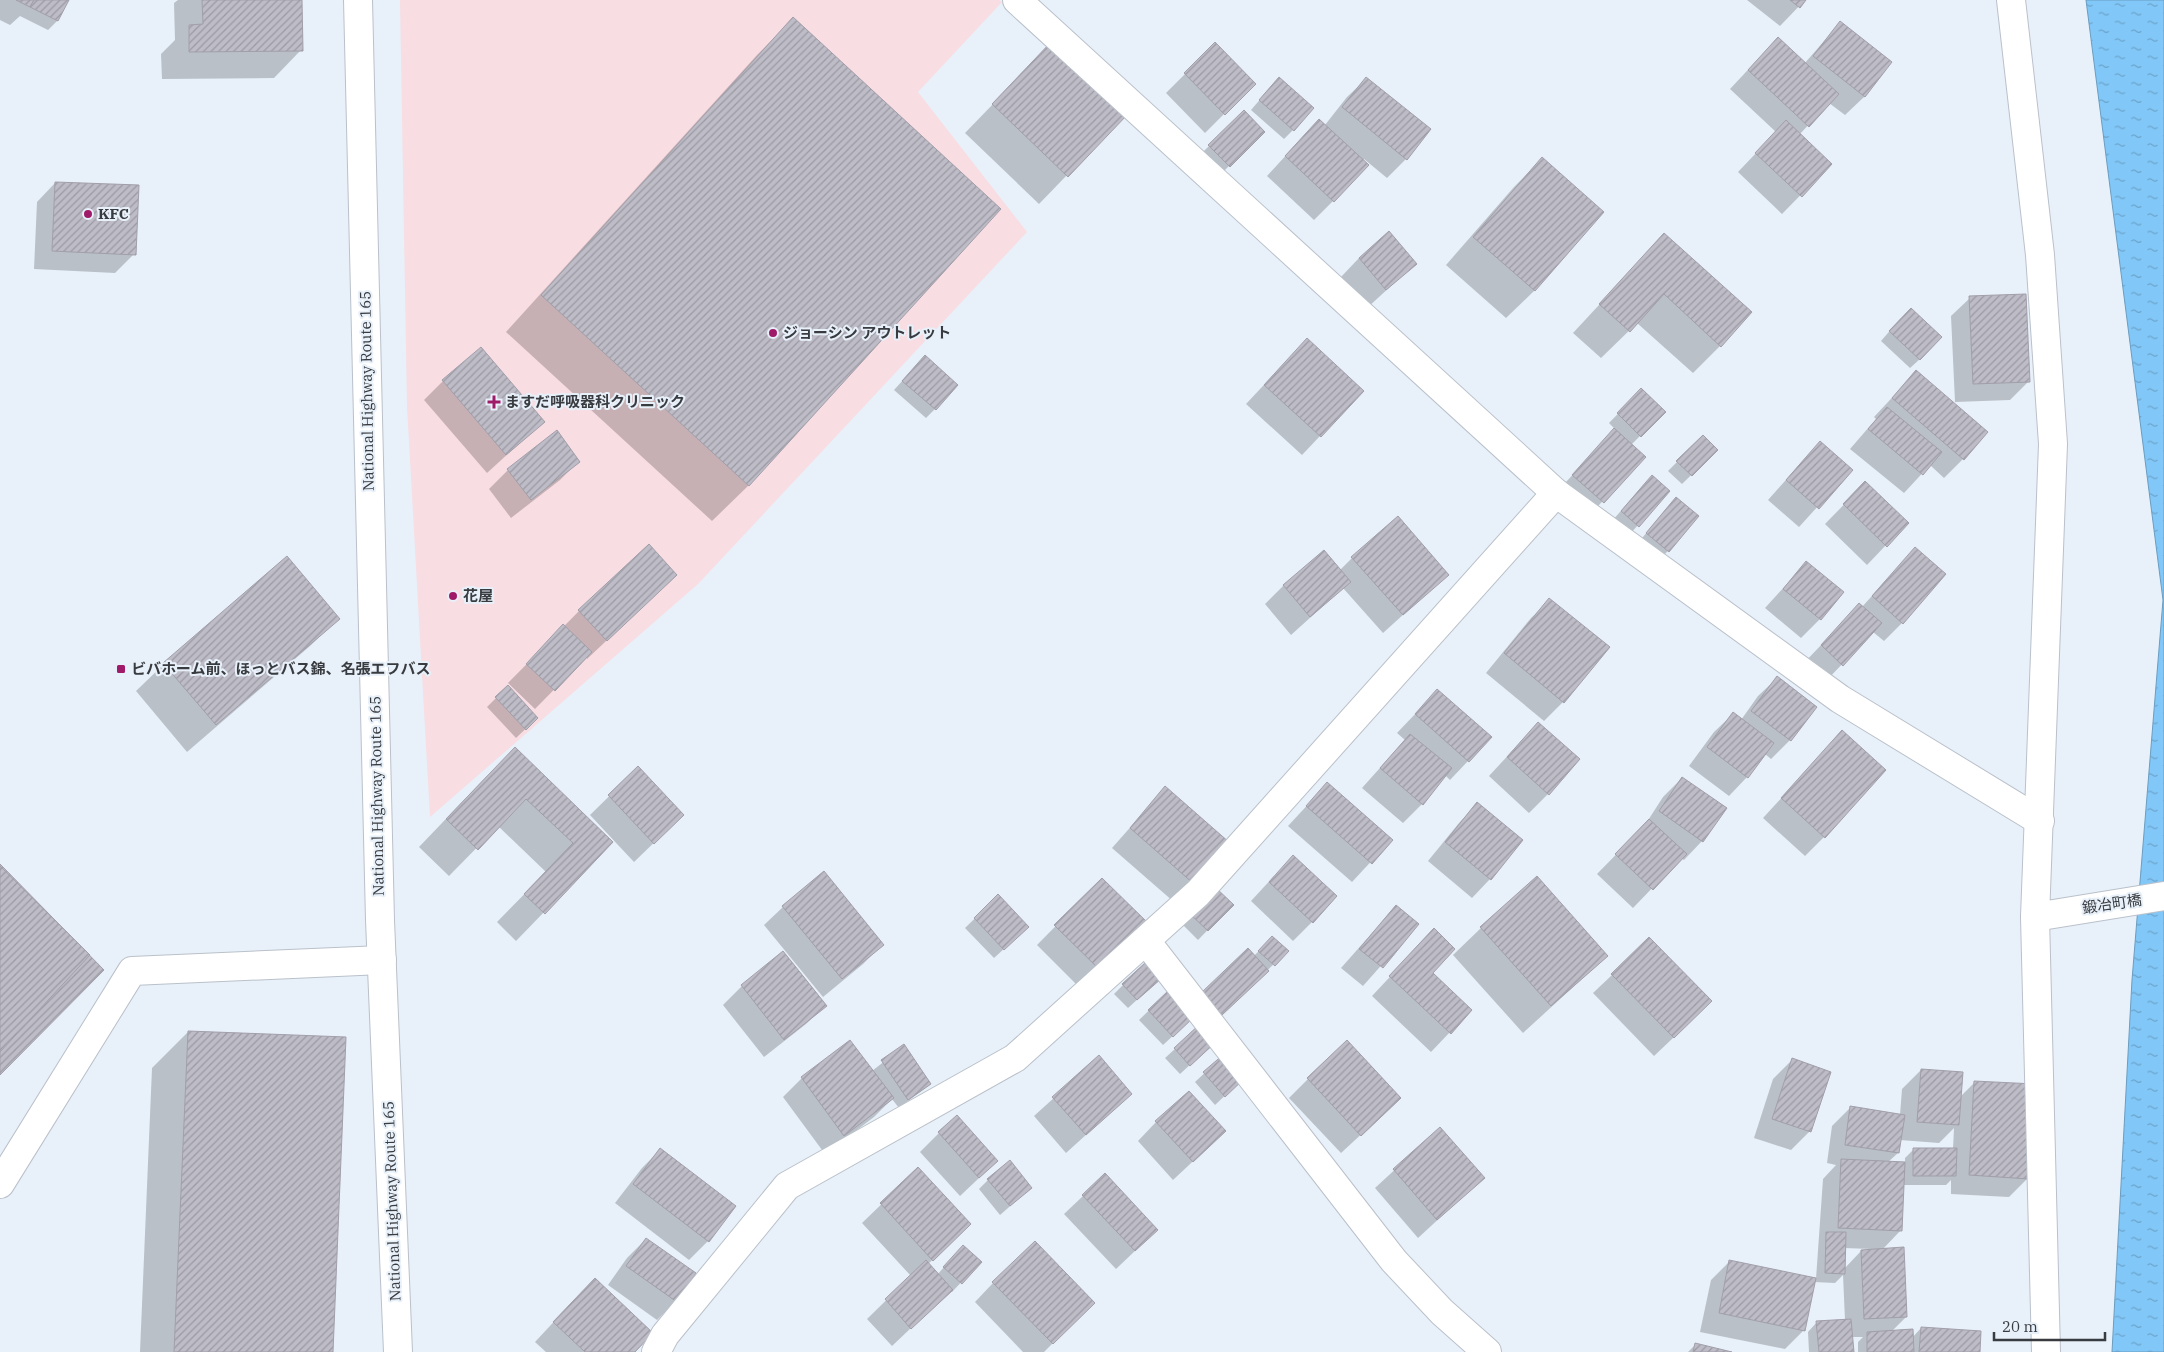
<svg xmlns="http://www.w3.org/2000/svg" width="2164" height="1352" font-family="'IBM Plex Serif','Noto Sans JP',serif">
<defs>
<pattern id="water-ripples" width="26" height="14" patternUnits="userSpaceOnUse" patternTransform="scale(1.25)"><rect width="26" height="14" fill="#81c7f8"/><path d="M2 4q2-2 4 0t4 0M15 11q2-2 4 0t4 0" fill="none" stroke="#6ba3ca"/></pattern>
<pattern id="building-hatch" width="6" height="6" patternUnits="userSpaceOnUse" patternTransform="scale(1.25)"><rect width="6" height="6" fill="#bebcc7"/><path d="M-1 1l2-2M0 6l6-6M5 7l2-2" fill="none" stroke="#9b9aa3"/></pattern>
</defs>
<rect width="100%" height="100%" fill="#e8f0f9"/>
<polygon fill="#f8dde2" points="400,0 999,0 1002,2 918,92 1027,232 698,584 430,817 407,406"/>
<polygon fill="url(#water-ripples)" stroke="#6b9dc0" points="2086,0 2164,0 2164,1352 2112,1352 2132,980 2163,600"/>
<g fill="#0003" fill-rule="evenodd">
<polygon points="0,0 67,0 57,21 48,30 20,16 10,25 0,20"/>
<polygon points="178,0 301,0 301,50 274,78 162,79 161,54 175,40 174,3"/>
<polygon points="1747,0 1805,0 1780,26"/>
<polygon points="793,19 1000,209 748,486 712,521 506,332 757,55"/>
<polygon points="1840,23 1890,63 1864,97 1845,115 1829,103 1799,135 1831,164 1782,214 1738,172 1776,132 1730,89 1759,58 1804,64"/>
<polygon points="1215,44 1254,84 1205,133 1166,93"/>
<polygon points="1025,71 1126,114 1039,204 965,133"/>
<polygon points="1366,79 1406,159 1387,178 1364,159 1333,201 1314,220 1267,176 1301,139 1325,125 1347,97"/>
<polygon points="1270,88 1293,130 1284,139 1251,110"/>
<polygon points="1243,112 1263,132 1220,175 1200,155"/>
<polygon points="1542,159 1603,212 1534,291 1506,318 1446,265 1514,187"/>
<polygon points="55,183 134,254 115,273 34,269 37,202"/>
<polygon points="1664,235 1720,346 1693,373 1637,323 1601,358 1573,333"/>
<polygon points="1359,258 1415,264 1367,308 1341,277"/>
<polygon points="1970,298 2029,381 2010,400 1955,402 1951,316"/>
<polygon points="1901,318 1920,359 1910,368 1881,341"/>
<polygon points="1288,359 1320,436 1302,455 1246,404"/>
<polygon points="916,366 935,409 926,418 894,390"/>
<polygon points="1916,372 1963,459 1944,478 1930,465 1904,493 1850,449 1876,419 1874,417"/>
<polygon points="443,381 543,422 487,473 424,400"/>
<polygon points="1641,390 1664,412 1631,445 1644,457 1584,521 1554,495 1615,429 1609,423"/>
<polygon points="556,432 579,461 560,480 511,518 489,489 508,470"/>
<polygon points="1703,436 1717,450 1682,484 1668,471"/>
<polygon points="1820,442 1851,470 1799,527 1768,500"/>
<polygon points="1865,483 1907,523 1867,565 1825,524"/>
<polygon points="1643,486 1669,491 1629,535 1612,521"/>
<polygon points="1667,508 1698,516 1659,561 1638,543"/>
<polygon points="1915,548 1902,623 1884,641 1873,632 1824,683 1803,664 1841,624 1862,607"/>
<polygon points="1352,558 1447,575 1383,633 1343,588 1291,635 1265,604 1284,585 1340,570"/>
<polygon points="1806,563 1820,619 1801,638 1765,608"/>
<polygon points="657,593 587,659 586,657 535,709 508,683 579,611"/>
<polygon points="1550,600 1608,647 1563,702 1544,721 1486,673 1531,618"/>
<polygon points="338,619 310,646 187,752 136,691 164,664"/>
<polygon points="1777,678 1815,707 1790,740 1771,759 1765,754 1747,777 1729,796 1689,766 1714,732 1733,714 1741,720 1758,696"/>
<polygon points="1437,691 1468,761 1450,780 1445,775 1422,804 1403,823 1362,788 1405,740 1397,733"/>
<polygon points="496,698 537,718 516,738 487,707"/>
<polygon points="1538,723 1548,794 1529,813 1489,776"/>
<polygon points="1842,732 1824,837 1805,856 1763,818"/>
<polygon points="638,768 664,833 634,862 590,815"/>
<polygon points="487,776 612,842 516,941 497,922 546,872 498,826 449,876 419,847"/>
<polygon points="1682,778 1702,841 1684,860 1681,858 1633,908 1597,874 1645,825 1663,797"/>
<polygon points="1327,784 1391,840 1352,882 1288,826"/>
<polygon points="1165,788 1228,843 1174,902 1112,848"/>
<polygon points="1477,804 1490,879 1472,898 1428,861 1459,823"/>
<polygon points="1274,876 1312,922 1293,941 1251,901"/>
<polygon points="1102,879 1146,923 1081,989 1037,945"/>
<polygon points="1215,889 1232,905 1198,940 1181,923"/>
<polygon points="998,896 1018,936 994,958 965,928"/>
<polygon points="1396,906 1417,925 1363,986 1341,968"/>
<polygon points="783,907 882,945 863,964 823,997 764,925"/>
<polygon points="1481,928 1607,956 1523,1033 1453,955"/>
<polygon points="1272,937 1287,951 1206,1031 1206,1050 1180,1074 1165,1058 1198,1028 1190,1020 1163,1045 1139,1020 1169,991 1186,1010 1254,956"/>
<polygon points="1416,949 1431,973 1471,1010 1431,1052 1372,996"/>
<polygon points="783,953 825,1006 806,1024 764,1057 723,1005 742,986"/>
<polygon points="1612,975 1692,1020 1654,1056 1593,993"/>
<polygon points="1123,985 1151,987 1128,1008 1114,994"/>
<polygon points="188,1032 332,1352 140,1352 152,1068"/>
<polygon points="904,1046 930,1084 899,1108 892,1099 874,1117 825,1154 783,1097 802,1078 872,1071"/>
<polygon points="1223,1056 1234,1087 1215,1105 1195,1082"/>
<polygon points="1099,1057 1131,1094 1066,1153 1034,1116"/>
<polygon points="1792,1060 1810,1131 1791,1150 1754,1138 1773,1079"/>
<path d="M1921,1070L1960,1097L1975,1082L2028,1178L2009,1197L1951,1194V1180L1946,1185H1903L1901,1230L1882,1250L1906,1317L1891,1332L1912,1338L1921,1328L1978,1352H1858V1342L1863,1337H1851L1852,1352H1809L1808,1332L1817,1322L1845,1320L1843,1275L1835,1283L1814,1282L1804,1330L1785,1349L1700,1332L1711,1280L1729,1262L1816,1279L1823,1179L1836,1165L1827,1163L1832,1126L1851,1107L1900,1115L1902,1089ZM1954,1128L1953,1149H1914L1905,1158V1163L1888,1162L1898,1153L1900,1140L1939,1143ZM1844,1248L1871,1249V1251H1861L1844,1269Z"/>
<polygon points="1308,1079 1380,1117 1341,1153 1289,1098"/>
<polygon points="1156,1122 1205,1150 1173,1180 1138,1141"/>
<polygon points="1440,1128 1483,1178 1418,1238 1375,1188"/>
<polygon points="939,1133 997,1161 960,1196 920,1152"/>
<polygon points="661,1149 734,1206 708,1241 689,1260 615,1203 642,1168"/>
<polygon points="918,1169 951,1243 928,1264 937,1275 954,1256 980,1262 952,1292 950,1291 892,1346 867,1319 911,1276 862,1223"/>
<polygon points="988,1180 1031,1188 1000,1215 979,1189"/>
<polygon points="1083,1196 1137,1249 1116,1269 1064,1214"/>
<polygon points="646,1239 676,1301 657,1320 608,1285 627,1258"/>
<polygon points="993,1283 1093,1303 1044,1352 1023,1352 975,1302"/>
<polygon points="576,1298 633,1352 546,1352 535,1342"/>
<polygon points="1696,1344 1727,1352 1688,1352"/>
</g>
<g fill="url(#building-hatch)" stroke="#a19faa">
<polygon points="16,0 34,0 30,7"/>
<polygon points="34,0 69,0 58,21 30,7"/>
<polygon points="202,0 302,0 303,51 189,52 189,25 203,24"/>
<polygon points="1790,0 1806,0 1800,8"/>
<polygon points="793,17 1001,209 749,486 541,295"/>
<polygon points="1840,21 1892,62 1865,97 1813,56"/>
<polygon points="1778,37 1839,94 1809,127 1748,70"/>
<polygon points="1052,41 1128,114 1068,177 992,104"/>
<polygon points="1215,42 1256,84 1225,115 1184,73"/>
<polygon points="1279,77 1314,108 1294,131 1259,100"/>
<polygon points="1366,77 1431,129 1407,160 1342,107"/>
<polygon points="1244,110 1265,132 1230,167 1208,145"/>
<polygon points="1319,119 1369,165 1334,202 1285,156"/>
<polygon points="1786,120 1832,164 1802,197 1755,153"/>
<polygon points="1542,157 1604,212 1535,291 1473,237"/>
<polygon points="55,182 139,185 136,255 52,251"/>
<polygon points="1389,231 1417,264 1386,290 1359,258"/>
<polygon points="1664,233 1752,312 1721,347 1664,294 1630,332 1599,304"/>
<polygon points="2026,294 2030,382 1973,384 1969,296"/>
<polygon points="1911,308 1942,337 1920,360 1889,331"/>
<polygon points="1307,338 1364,391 1321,437 1264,385"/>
<polygon points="481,347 545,422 506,455 442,380"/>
<polygon points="925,355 958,385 936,410 902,381"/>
<polygon points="1916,370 1988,432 1964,460 1892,398"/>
<polygon points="1641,388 1666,412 1641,437 1617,413"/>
<polygon points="1887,407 1942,452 1923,475 1868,429"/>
<polygon points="1614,428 1646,457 1604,503 1572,475"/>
<polygon points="557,430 580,462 531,500 507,469"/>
<polygon points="1703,435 1718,450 1692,476 1676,461"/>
<polygon points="1820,441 1853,470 1819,509 1786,480"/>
<polygon points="1652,475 1670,491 1639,527 1621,511"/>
<polygon points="1865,481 1909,523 1887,547 1843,504"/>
<polygon points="1676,497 1699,516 1669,552 1646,533"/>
<polygon points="1398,516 1449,575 1403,615 1351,557"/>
<polygon points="649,544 677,575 607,641 578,610"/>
<polygon points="1915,547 1946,574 1903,624 1872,596"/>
<polygon points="1324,550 1351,582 1310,617 1283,585"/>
<polygon points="287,556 340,619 216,725 163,663"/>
<polygon points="1806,561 1844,592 1821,620 1783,589"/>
<polygon points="1549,598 1610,647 1564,703 1504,653"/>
<polygon points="1859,603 1882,623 1843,666 1821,645"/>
<polygon points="563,624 592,652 555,691 526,664"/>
<polygon points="1777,676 1817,707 1791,741 1751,711"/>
<polygon points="508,685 538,718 526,730 495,697"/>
<polygon points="1437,689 1492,737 1469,762 1415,714"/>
<polygon points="1733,712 1774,743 1748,778 1707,747"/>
<polygon points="1538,722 1580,759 1549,795 1507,757"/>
<polygon points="1842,730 1886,770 1825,838 1781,798"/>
<polygon points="1410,734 1452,768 1423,805 1380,768"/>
<polygon points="515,747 613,842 545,914 524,894 573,843 526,799 478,850 446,819"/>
<polygon points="638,766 684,815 654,844 608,795"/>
<polygon points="1682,777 1727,808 1703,842 1659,811"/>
<polygon points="1327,782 1393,840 1372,864 1306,806"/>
<polygon points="1165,786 1230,843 1194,884 1130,828"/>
<polygon points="1477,802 1523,840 1491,880 1445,842"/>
<polygon points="1649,819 1687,854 1653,890 1615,854"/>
<polygon points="1293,855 1337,896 1313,923 1269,882"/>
<polygon points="0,864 104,970 0,1075"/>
<polygon points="0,866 90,955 0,1052"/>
<polygon points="824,871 884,945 842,979 782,906"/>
<polygon points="1537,876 1608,956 1551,1006 1480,927"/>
<polygon points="1102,878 1148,923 1101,971 1054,925"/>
<polygon points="1215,887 1234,905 1208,931 1189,913"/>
<polygon points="998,894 1029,927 1004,950 974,918"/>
<polygon points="1396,905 1419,924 1383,968 1359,949"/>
<polygon points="1434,928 1455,949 1433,973 1472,1010 1451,1034 1389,976"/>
<polygon points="1272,936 1289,951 1275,966 1258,951"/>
<polygon points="1649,937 1712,1001 1674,1038 1611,974"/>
<polygon points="1248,948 1269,971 1222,1015 1201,993"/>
<polygon points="783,951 827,1006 784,1040 741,985"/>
<polygon points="1146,962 1162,978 1137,1000 1122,984"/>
<polygon points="1169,990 1194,1017 1173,1037 1148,1010"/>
<polygon points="1201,1023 1217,1041 1190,1066 1174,1048"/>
<polygon points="188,1031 346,1037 333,1352 174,1352"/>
<polygon points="850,1040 894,1098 844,1136 801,1077"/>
<polygon points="1347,1040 1401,1098 1361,1136 1307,1078"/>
<polygon points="904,1044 931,1084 908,1100 881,1060"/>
<polygon points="1224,1054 1245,1078 1225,1097 1203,1072"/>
<polygon points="1099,1055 1132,1094 1086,1135 1052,1097"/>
<polygon points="1792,1058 1831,1072 1811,1132 1772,1119"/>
<polygon points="1921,1069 1963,1072 1959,1125 1917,1122"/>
<polygon points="1974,1081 2035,1084 2029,1179 1969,1175"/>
<polygon points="1189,1091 1226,1131 1193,1162 1155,1121"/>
<polygon points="1850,1106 1905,1115 1899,1153 1845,1145"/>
<polygon points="957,1115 998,1161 979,1178 938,1132"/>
<polygon points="1440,1127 1485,1178 1437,1220 1393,1169"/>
<polygon points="660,1148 736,1206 709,1242 633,1184"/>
<polygon points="1913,1148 1957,1148 1956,1176 1913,1176"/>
<polygon points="1841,1159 1905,1162 1902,1231 1838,1228"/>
<polygon points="1010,1160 1032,1188 1010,1206 987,1179"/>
<polygon points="918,1167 971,1224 933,1261 880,1203"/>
<polygon points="1105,1173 1158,1230 1135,1251 1082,1195"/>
<polygon points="1826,1232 1846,1232 1845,1274 1825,1273"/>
<polygon points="646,1238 696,1273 677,1302 626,1266"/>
<polygon points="1035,1241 1095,1303 1053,1344 992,1282"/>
<polygon points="963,1245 982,1262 962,1284 943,1267"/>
<polygon points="1904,1247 1907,1317 1864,1319 1861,1250"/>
<polygon points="926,1260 953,1290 911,1329 885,1299"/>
<polygon points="1729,1260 1816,1278 1805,1331 1719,1313"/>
<polygon points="595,1278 653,1333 635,1352 585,1352 553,1322"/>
<polygon points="1851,1319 1854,1352 1819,1352 1816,1321"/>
<polygon points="1921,1327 1981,1331 1980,1352 1919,1352"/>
<polygon points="1913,1329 1914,1352 1867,1352 1867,1332"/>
<polygon points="1695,1343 1732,1352 1693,1352"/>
</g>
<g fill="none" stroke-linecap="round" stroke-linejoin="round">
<defs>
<g id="street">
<polyline points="1017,0 1556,493 1840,699 2040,821"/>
<polyline points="2011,0 2040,255 2053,444 2035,917 2164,896"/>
<polyline points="1146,941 1394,1261 1442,1312 1487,1352"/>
<polyline points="656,1352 665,1335 787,1186 1015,1058 1198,893 1556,493"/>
</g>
<g id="secondary">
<polyline points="2035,917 2046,1352"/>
<polyline points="0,1184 132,971 382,960"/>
</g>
<polyline id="highway" points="358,0 380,920 398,1352"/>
</defs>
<use href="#street" stroke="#bac1ca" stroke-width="30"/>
<use href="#secondary" stroke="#bac1ca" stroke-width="30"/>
<use href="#highway" stroke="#bac1ca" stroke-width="30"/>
<use href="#street" stroke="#fff" stroke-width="28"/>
<use href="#secondary" stroke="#fff" stroke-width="28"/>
<use href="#highway" stroke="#fff" stroke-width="28"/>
</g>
<g fill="#9f1b6a" stroke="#e8f0f9" stroke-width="2">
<circle cx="88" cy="214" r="5"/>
<circle cx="773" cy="333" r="5"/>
<path d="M491.5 394.5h5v5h5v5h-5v5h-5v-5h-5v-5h5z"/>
<circle cx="453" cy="596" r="5"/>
<rect x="116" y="664" width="10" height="10" rx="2.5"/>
</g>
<g text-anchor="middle" stroke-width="4" stroke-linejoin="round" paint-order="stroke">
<g font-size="15" font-weight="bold" fill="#383b3f" stroke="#e8f0f9" text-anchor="start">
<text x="98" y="219">KFC</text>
<text x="783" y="338">ジョーシン アウトレット</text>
<text x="505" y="407">ますだ呼吸器科クリニック</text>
<text x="463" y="601">花屋</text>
<text x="131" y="674">ビバホーム前、ほっとバス錦、名張エフバス</text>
</g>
<g font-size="15" fill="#383b3f" stroke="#e8f0f9">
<text transform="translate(367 391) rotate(-91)" y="5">National Highway Route 165</text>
<text transform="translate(377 796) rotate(-91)" y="5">National Highway Route 165</text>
<text transform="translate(2112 904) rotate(-8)" y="5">鍛冶町橋</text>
<text transform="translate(392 1201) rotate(-92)" y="5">National Highway Route 165</text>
</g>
</g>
<path d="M1994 1332v8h111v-8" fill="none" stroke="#383b3f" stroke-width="2.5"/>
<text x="2002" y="1332" font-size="15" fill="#383b3f" stroke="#e8f0f9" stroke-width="4" paint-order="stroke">20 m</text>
</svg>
